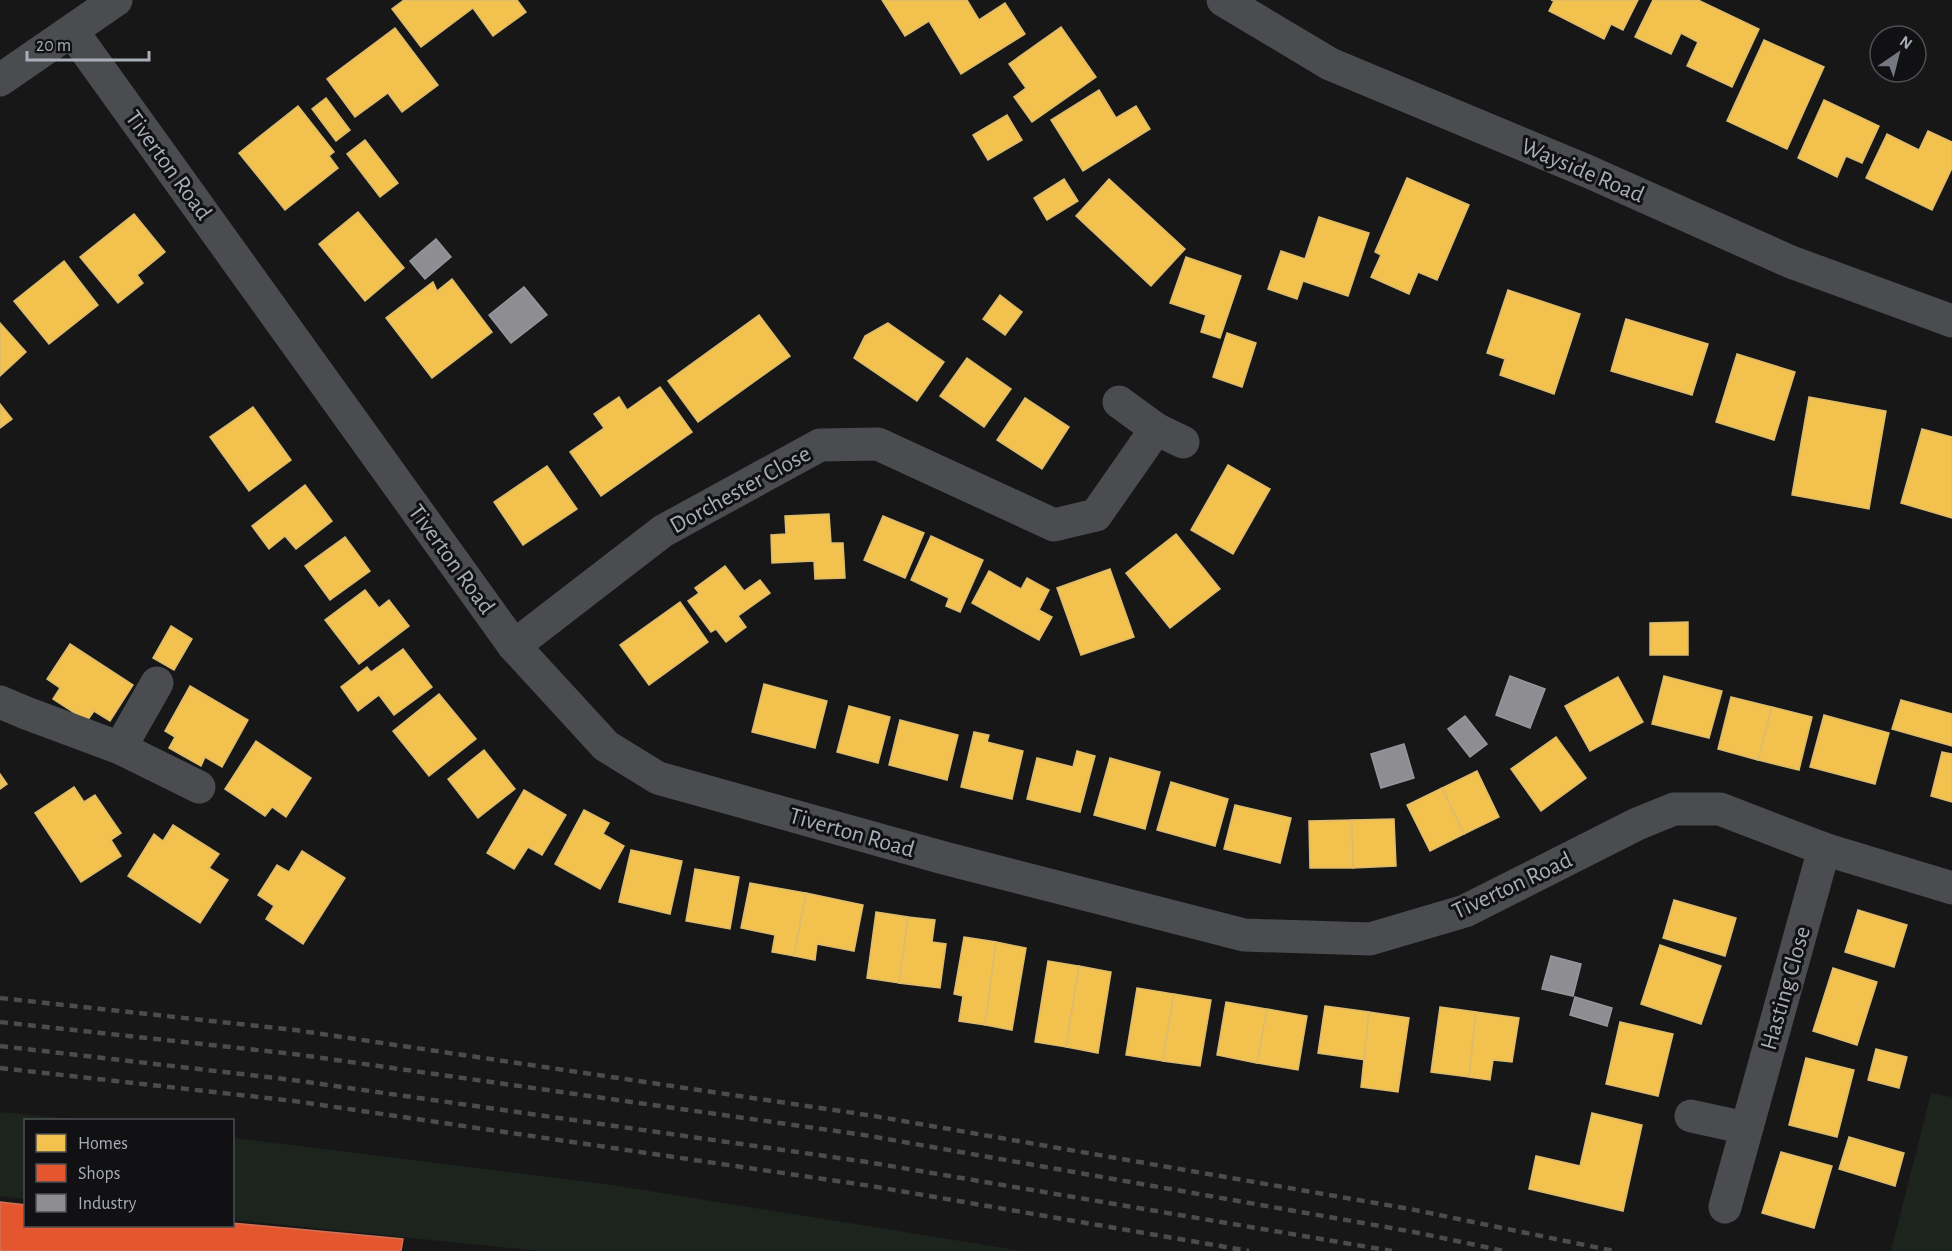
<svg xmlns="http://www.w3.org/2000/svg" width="1952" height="1251" font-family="'Alegreya Sans',sans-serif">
<rect width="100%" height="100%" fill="#171717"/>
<g fill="#1d241e">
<polygon points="1931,1093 1952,1097 1952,1251 1891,1251"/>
<polygon points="0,1112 83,1120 26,1120 25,1199 0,1196"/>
<polygon points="233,1138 612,1185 1023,1251 540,1251 233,1220"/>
</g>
<g fill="#f2c14e" stroke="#dcbb6e" stroke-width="1.5">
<polygon points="404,0 517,0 526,12 493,36 473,8 421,47 392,9"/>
<polygon points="882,0 967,0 979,20 1005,3 1025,34 961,74 929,21 905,36"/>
<polygon points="1551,0 1638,0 1623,30 1611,24 1604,39 1549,11 1554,1"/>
<polygon points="1653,0 1698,0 1759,29 1732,87 1687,66 1698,42 1681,33 1671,54 1635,37"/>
<polygon points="1061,27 1096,77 1032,122 1014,97 1026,88 1009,64"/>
<polygon points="395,28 438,85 402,112 388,93 355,117 327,79"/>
<polygon points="1764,40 1824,67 1787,149 1727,121"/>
<polygon points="1099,90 1116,118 1136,106 1150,129 1083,171 1051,120"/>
<polygon points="326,98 350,130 336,141 312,109"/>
<polygon points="1824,100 1879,126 1862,163 1846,156 1837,177 1798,158"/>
<polygon points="298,106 334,152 329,156 338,168 285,210 239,153"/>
<polygon points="1007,115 1022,140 988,160 973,135"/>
<polygon points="1928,131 1952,142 1952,168 1932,210 1866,178 1887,134 1919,150"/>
<polygon points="365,140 398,183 380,197 347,154"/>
<polygon points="1407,178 1469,205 1437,280 1418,272 1409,294 1371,277 1381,255 1375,252"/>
<polygon points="1064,179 1078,201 1047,220 1034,198"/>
<polygon points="1109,179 1185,249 1151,286 1076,216"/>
<polygon points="358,212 404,268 365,301 319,244"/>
<polygon points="134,214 165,252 137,275 143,283 118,303 80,257"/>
<polygon points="1319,217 1369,233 1348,296 1303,281 1297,299 1268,289 1281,251 1305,259"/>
<polygon points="1186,257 1241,276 1220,338 1201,332 1206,315 1170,303"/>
<polygon points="64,261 98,305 49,344 14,301"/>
<polygon points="452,279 492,332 432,378 386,318 433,282 437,291"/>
<polygon points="1508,290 1580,314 1554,394 1500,375 1505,359 1487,353"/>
<polygon points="1000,295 1022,312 1005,335 983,319"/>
<polygon points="759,315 790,356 698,422 668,381"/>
<polygon points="1626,319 1708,344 1692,395 1611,371"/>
<polygon points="0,323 26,352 0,376"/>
<polygon points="888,323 944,362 917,401 854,358 865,336"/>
<polygon points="1227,333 1256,343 1242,387 1213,377"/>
<polygon points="1737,354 1795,372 1774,440 1716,422"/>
<polygon points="967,358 1011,389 984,427 940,396"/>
<polygon points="660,387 692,432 601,496 570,452 604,428 594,414 619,397 627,410"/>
<polygon points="1809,397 1886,411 1869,509 1792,495"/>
<polygon points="1025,398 1069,427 1042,469 997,440"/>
<polygon points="0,404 12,419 0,428"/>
<polygon points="253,407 291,460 249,491 210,437"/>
<polygon points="1922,429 1952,437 1952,518 1901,503"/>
<polygon points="1228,465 1270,489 1233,554 1191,530"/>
<polygon points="547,466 577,509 523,545 494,502"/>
<polygon points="305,485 332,521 296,549 285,536 269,549 252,526"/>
<polygon points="829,514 831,543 843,543 845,578 815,579 814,561 772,563 771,535 786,534 785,516"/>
<polygon points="883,516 924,533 905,578 864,560"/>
<polygon points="1176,534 1220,589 1170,628 1126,573"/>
<polygon points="931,536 983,560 960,612 946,606 949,598 911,580"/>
<polygon points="345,537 370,571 330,600 305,566"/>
<polygon points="725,566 744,591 760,580 770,593 738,616 746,627 726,642 716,629 711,632 688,601 699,593 695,588"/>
<polygon points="1110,569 1134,637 1081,655 1057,588"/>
<polygon points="989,571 1021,589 1027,578 1049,590 1039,610 1052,617 1039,640 972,603"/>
<polygon points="365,590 379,608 389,600 409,626 359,664 325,620"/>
<polygon points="680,602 708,642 649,685 620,645"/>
<polygon points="1688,622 1688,655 1650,655 1650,623"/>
<polygon points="171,626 192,639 174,670 153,658"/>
<polygon points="70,644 133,685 110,721 94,711 87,721 53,699 60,688 47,679"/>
<polygon points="403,649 432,687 394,715 379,695 358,711 341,687 367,667 371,672"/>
<polygon points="1664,676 1722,691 1709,738 1652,724"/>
<polygon points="1618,677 1643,722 1590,751 1565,706"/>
<polygon points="764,684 827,701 815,748 752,732"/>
<polygon points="190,686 248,720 222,767 205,757 201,766 169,748 175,737 165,731"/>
<polygon points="439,694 476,739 429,776 393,731"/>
<polygon points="1731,697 1772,707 1758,760 1718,749"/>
<polygon points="1901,700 1952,714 1952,746 1892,729"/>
<polygon points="849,706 890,717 878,763 837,752"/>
<polygon points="1772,707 1812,717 1799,770 1758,760"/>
<polygon points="1824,715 1889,733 1875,784 1810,767"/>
<polygon points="900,720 958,735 947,780 889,765"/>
<polygon points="974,732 989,735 987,742 1023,751 1012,799 961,787"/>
<polygon points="1556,737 1586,778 1541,811 1511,769"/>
<polygon points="256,741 311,778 286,817 272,807 265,816 225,789"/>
<polygon points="484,750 515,789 478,818 448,779"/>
<polygon points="1077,751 1095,756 1080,812 1027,799 1037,758 1073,767"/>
<polygon points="1942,752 1952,754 1952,802 1931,796"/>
<polygon points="1110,758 1160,772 1145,829 1094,815"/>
<polygon points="1477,771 1499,817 1464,834 1442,788"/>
<polygon points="0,774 7,784 0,789"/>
<polygon points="1171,782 1228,799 1215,846 1157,830"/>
<polygon points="74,787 84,802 95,795 121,833 111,840 121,856 81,882 35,813"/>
<polygon points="1442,788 1464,834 1430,851 1407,805"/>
<polygon points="524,790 566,815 542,855 528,847 514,869 487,853"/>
<polygon points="1235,805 1291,818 1280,863 1224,849"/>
<polygon points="584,810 609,823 603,834 624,846 600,889 555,864"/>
<polygon points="1394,819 1396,866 1353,868 1352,820"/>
<polygon points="1352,820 1353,868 1310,868 1309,821"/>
<polygon points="173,825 219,854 209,868 228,880 200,923 128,876 154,834 163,841"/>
<polygon points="631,850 682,861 670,914 619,902"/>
<polygon points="302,851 345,878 303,944 266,919 274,906 258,895 277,865 289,872"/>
<polygon points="695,869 739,877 730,929 686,921"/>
<polygon points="750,883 806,893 794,956 772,952 775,935 741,928"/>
<polygon points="806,893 863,905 854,951 817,944 815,960 794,956"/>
<polygon points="1674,900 1736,918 1725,956 1663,938"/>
<polygon points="1858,910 1907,925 1894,967 1845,952"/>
<polygon points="876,912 908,917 899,983 867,978"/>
<polygon points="908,917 935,920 932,942 946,944 940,988 899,983"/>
<polygon points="964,937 996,942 985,1025 959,1021 963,996 954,994"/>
<polygon points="996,942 1026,948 1012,1030 985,1025"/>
<polygon points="1660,945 1721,966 1701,1024 1641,1004"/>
<polygon points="1048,961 1079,966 1066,1047 1035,1042"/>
<polygon points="1079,966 1111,972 1098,1053 1066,1047"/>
<polygon points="1833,968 1877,982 1857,1045 1813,1031"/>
<polygon points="1137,988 1174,994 1163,1061 1126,1055"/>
<polygon points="1174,994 1211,1000 1200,1066 1163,1061"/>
<polygon points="1226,1002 1267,1009 1257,1063 1217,1055"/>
<polygon points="1325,1006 1369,1012 1365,1060 1318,1053"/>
<polygon points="1440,1007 1476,1012 1469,1077 1431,1072"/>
<polygon points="1267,1009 1307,1016 1298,1070 1257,1063"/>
<polygon points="1369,1012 1409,1018 1398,1092 1361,1087"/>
<polygon points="1476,1012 1519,1018 1512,1062 1493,1060 1490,1080 1469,1077"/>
<polygon points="1620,1022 1673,1034 1658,1096 1606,1084"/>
<polygon points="1876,1049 1907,1057 1899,1088 1868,1080"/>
<polygon points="1806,1058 1854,1070 1837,1137 1789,1125"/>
<polygon points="1592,1113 1642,1125 1623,1211 1529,1189 1536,1156 1580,1166"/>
<polygon points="1849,1137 1904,1153 1895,1186 1839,1169"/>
<polygon points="1781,1152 1832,1166 1814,1228 1762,1213"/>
</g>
<polygon fill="#e4572e" stroke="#d27157" stroke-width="1.5" points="0,1202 26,1205 26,1226 232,1226 232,1223 403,1239 401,1251 0,1251"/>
<g fill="#8d8d92" stroke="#95979d" stroke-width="1.5">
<polygon points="436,239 451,257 425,279 410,261"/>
<polygon points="524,287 547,315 511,343 489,315"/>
<polygon points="1510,676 1545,689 1530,728 1496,715"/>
<polygon points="1465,716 1487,744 1470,757 1448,729"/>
<polygon points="1404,744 1414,778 1381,788 1371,754"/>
<polygon points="1551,956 1581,964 1573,996 1542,989"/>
<polygon points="1575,997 1612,1008 1607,1026 1570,1015"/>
</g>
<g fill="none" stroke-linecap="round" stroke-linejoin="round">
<g stroke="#4b4c50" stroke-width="33">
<polyline points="1223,0 1330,64 1587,171 1791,262 1952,321"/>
<polyline points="72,31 514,646 606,746 658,778 944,858 1244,935 1370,939 1465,911 1637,824 1674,809 1720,809 1824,849 1952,888"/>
<polyline points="0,80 116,0"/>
<polyline points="1119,402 1156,429 1183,442"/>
<polyline points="514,646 663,531 820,445 878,444 1054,525 1096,515 1156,429"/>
<polyline points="0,702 26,713 120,748 199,787"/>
<polyline points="120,748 157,683"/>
<polyline points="1691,1116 1746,1128"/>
<polyline points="1725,1207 1824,849"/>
</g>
<g stroke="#4b4c4f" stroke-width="4.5" stroke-dasharray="8 6" stroke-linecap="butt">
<polyline points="0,998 295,1030 874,1116 1410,1209 1614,1251"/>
<polyline points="0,1022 294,1054 864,1135 1414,1232 1504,1251"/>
<polyline points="0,1046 293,1080 867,1162 1392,1251"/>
<polyline points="0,1068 294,1101 871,1186 1249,1251"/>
</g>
</g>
<g text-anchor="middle" stroke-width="6" stroke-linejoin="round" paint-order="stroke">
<g font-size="24" fill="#a8adb8" stroke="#111113">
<text transform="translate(169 165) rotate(54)" y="8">Tiverton Road</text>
<text transform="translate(1583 170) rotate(23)" y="8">Wayside Road</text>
<text transform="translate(740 489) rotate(-29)" y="8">Dorchester Close</text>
<text transform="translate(452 559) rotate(54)" y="8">Tiverton Road</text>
<text transform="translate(852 832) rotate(16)" y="8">Tiverton Road</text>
<text transform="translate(1512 885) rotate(-25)" y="8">Tiverton Road</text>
<text transform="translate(1785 988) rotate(-74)" y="8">Hasting Close</text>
</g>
</g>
<rect x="24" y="1119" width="210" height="108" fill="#111113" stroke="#4d4f55" stroke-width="1.5"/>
<rect x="36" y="1134" width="30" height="18" fill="#f2c14e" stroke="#4d4f55" stroke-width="1.5"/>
<text x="78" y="1149" font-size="18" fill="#a8adb8">Homes</text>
<rect x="36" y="1164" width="30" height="18" fill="#e4572e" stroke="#4d4f55" stroke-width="1.5"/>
<text x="78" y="1179" font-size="18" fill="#a8adb8">Shops</text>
<rect x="36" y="1194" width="30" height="18" fill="#8d8d92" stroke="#4d4f55" stroke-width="1.5"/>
<text x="78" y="1209" font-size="18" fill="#a8adb8">Industry</text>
<g transform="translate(1898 54) rotate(35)"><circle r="28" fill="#111113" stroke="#4d4f55" stroke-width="1.5"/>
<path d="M0-4.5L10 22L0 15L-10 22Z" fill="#757880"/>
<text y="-9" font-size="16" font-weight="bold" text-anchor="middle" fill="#a8adb8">N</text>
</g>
<path d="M27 51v9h122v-9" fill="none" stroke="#a8adb8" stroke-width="3"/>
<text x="36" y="51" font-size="18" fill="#a8adb8" stroke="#111113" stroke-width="4.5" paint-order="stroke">20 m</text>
</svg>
